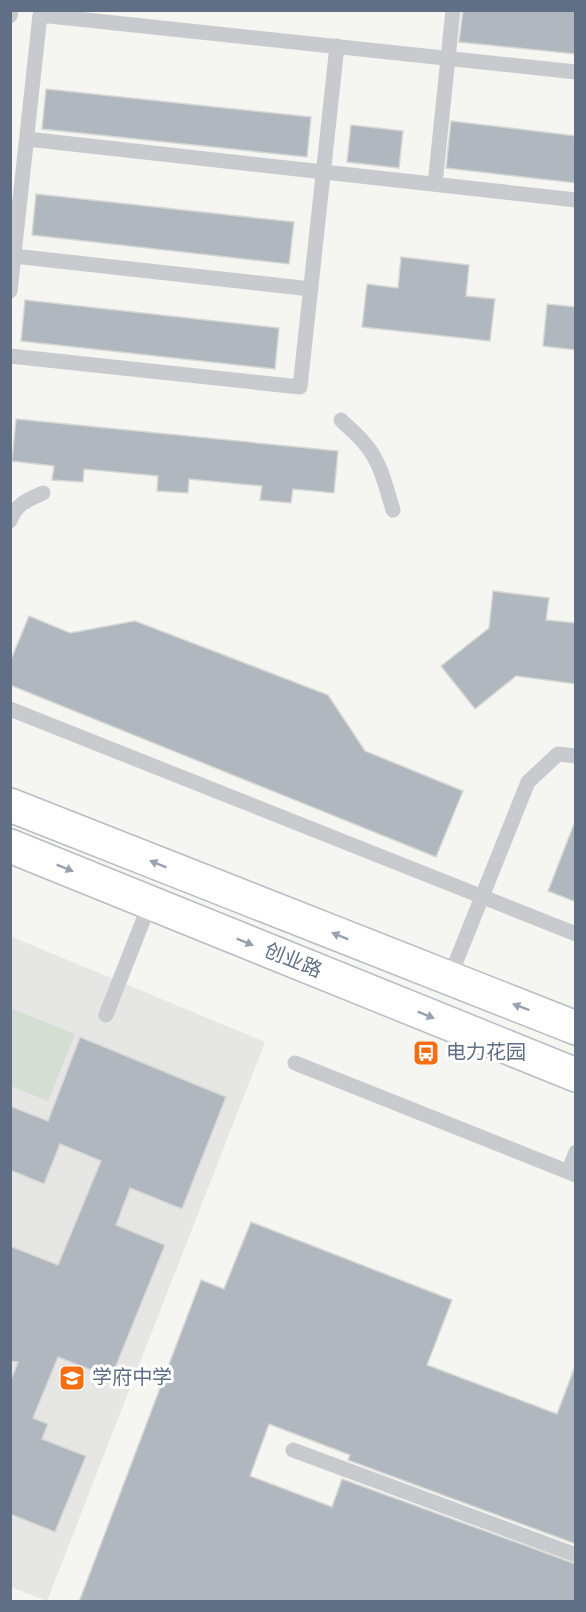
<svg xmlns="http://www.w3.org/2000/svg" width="586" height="1612" font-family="'Source Sans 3','Noto Sans SC',sans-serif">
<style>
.built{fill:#e6e6e5}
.green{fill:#d4ded2}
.building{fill:#b1b7bf;stroke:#d6d7d4;stroke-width:1.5}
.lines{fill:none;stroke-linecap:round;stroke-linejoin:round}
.secondary-casing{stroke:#b9bdc3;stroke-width:36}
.service{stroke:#c8cace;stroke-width:15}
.secondary{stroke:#fff;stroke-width:33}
.oneway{fill:#98a1b0}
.labels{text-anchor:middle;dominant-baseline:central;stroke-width:6;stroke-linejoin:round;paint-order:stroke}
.street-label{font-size:20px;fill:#616f86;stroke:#fff}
.poi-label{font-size:20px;fill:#616f86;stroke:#fff;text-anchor:start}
</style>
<rect width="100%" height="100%" fill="#f5f6f1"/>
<path class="built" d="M 10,936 L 265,1042 L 47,1601 L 11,1587 Z"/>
<path class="green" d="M 10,1008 L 75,1034 L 48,1101 L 11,1086 Z"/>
<path class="building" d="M 463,10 L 576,10 L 576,54 L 459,42 Z
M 46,89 L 311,117 L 307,157 L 42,129 Z
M 451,121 L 576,136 L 576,183 L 446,168 Z
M 351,125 L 403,131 L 399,168 L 347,162 Z
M 36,194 L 294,222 L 289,264 L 32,235 Z
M 401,257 L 469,265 L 466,296 L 495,299 L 490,341 L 362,327 L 367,284 L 398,288 Z
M 25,300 L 279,328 L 275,369 L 21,341 Z
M 547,304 L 576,307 L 576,350 L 543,346 Z
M 16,419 L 338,451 L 334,493 L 293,489 L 291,503 L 260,500 L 262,486 L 189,479 L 188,493 L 157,491 L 158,476 L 84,469 L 83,482 L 52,480 L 54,466 L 12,461 Z
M 493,591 L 549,598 L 546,620 L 576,623 L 576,684 L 516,676 L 475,709 L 441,666 L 489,628 Z
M 29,616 L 70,633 L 135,621 L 328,695 L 365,751 L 463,791 L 436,857 L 10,685 L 10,662 Z
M 574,824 L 576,824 L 576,902 L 548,891 Z
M 80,1037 L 226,1097 L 182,1209 L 130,1188 L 116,1225 L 165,1245 L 111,1378 L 58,1357 L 33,1418 L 48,1424 L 42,1439 L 86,1456 L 55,1532 L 10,1514 L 10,1382 L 18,1362 L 10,1361 L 10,1246 L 58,1265 L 101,1161 L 60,1144 L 44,1184 L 10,1170 L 10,1106 L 48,1121 Z
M 251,1222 L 452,1300 L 427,1365 L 557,1414 L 574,1369 L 576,1369 L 576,1544 L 348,1460 L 350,1455 L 269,1424 L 250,1476 L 332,1507 L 342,1479 L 576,1564 L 576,1602 L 79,1602 L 201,1280 L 224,1289 Z"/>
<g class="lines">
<g class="secondary-casing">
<path id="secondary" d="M 10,805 L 576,1028
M 10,846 L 576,1075"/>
</g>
<path class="service" d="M 10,16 L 11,10
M 27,139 L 576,200
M 435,184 L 453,10
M 14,256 L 311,289
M 10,291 L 40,15 L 576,72
M 10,356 L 300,387 L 337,46
M 341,420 C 349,428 358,435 365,444 C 381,462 386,488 393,510
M 10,521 C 16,504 27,500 43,493
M 10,709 L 576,934
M 449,979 L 528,782 L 558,754 L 576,756
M 106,1015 L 150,903
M 295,1063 L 576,1175
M 568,1172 L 576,1152
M 293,1450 L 576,1555"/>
<use href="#secondary" class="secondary"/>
</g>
<defs><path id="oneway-solid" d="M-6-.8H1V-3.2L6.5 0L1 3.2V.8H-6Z" transform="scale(1.5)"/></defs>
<g class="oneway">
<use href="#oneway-solid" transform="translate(158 864) rotate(-158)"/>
<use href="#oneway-solid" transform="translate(65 868) rotate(22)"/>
<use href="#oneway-solid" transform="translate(340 936) rotate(-158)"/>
<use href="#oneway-solid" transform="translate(245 942) rotate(22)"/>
<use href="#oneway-solid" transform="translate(521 1007) rotate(-159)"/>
<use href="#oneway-solid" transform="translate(426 1015) rotate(22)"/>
</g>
<defs>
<g id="bus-square" transform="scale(1.35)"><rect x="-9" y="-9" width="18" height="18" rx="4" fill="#f56f12" stroke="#fff"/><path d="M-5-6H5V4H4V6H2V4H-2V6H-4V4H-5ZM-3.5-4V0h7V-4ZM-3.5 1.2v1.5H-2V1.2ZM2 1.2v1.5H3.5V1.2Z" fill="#fff"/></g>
<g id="school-square" transform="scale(1.35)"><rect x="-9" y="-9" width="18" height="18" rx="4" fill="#f56f12" stroke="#fff"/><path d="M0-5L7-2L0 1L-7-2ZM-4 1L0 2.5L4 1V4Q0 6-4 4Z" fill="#fff"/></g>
</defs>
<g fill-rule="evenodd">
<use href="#bus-square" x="426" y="1053"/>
<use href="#school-square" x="72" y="1378"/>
</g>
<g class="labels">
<g class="street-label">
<text transform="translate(293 961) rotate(22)">创业路</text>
</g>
<g class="poi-label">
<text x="446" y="1053">电力花园</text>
<text x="92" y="1378">学府中学</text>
</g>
</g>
<rect width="586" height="1612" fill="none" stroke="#616f86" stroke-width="24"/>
</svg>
